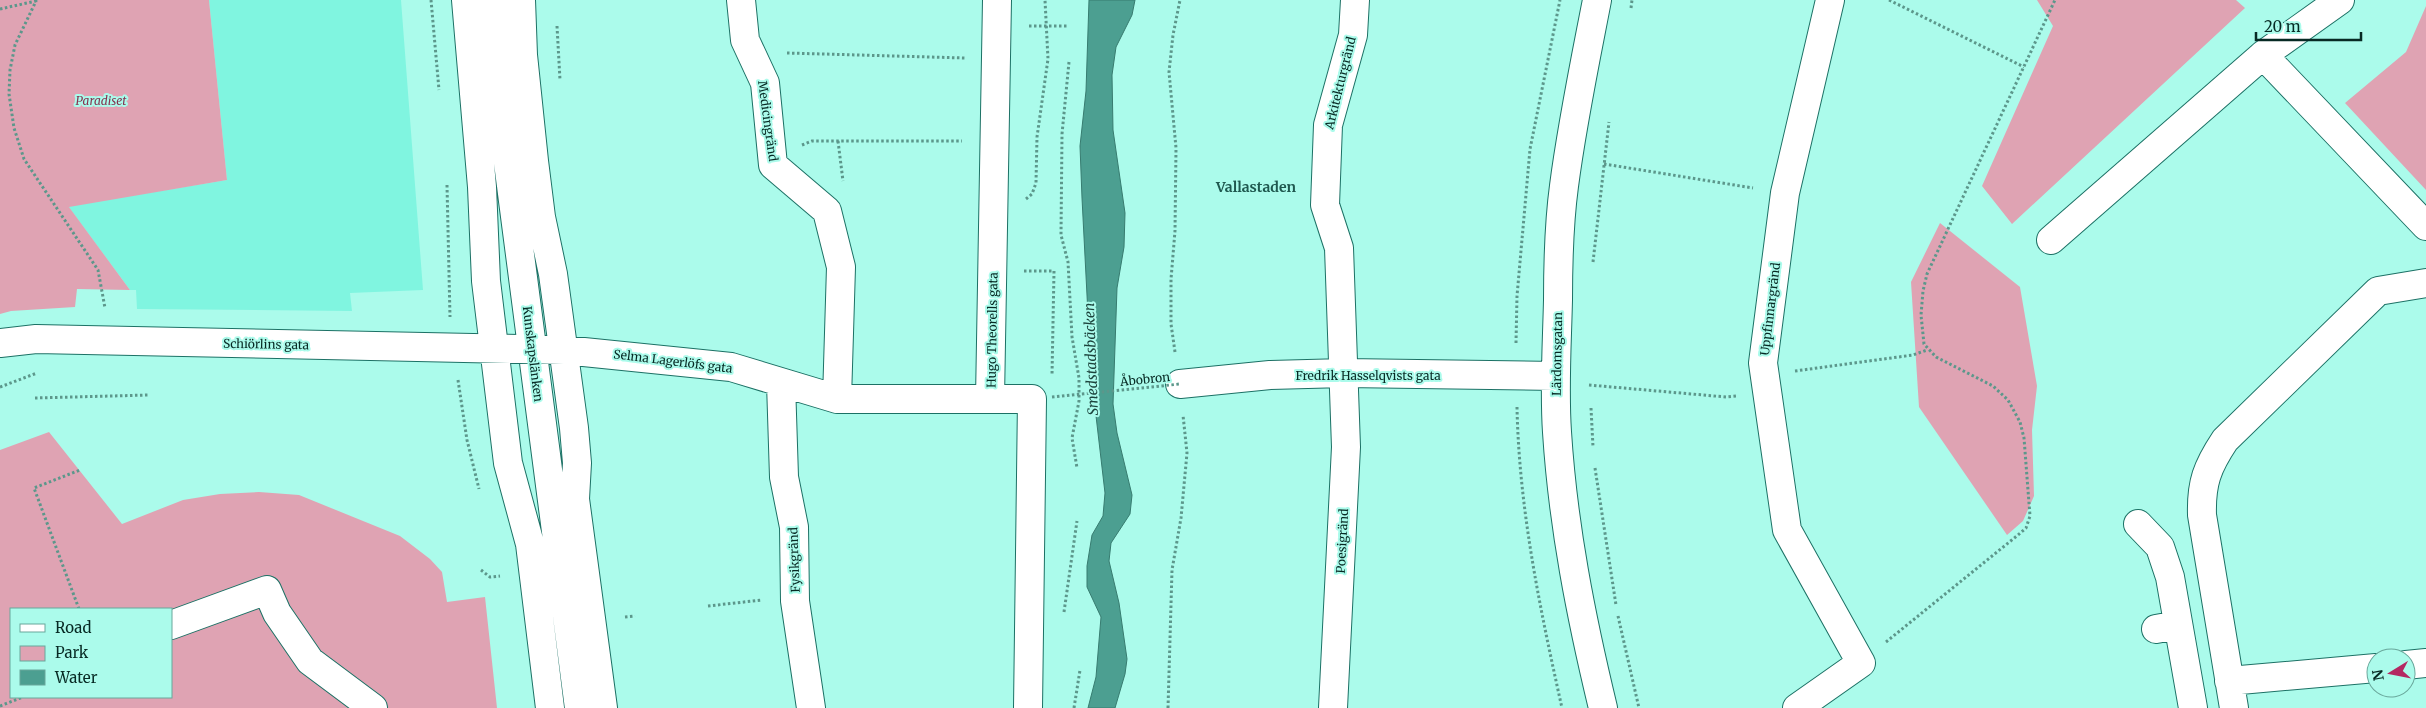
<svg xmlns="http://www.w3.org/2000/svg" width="2426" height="708" font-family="Merriweather,serif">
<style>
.built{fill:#80f5e0}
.green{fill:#dfa3b3;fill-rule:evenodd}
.water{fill:#4c9f91;stroke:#377c70}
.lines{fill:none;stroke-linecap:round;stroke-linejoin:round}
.minor-casing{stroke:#1c7165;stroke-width:30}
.path{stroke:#5c978b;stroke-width:3;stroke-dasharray:2.5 2.5;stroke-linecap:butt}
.minor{stroke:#fff;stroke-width:28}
.path-bridge{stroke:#5c978b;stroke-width:3;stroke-dasharray:2.5 2.5;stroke-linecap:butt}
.labels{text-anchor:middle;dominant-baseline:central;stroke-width:4;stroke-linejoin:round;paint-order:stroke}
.street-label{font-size:12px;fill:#072a24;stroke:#abfbeb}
.park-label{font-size:12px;font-style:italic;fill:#83334f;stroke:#abfbeb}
.neighbourhood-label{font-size:14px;font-weight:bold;fill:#1f584f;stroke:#abfbeb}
.water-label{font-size:14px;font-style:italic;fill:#1c433c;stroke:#abfbeb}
</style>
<rect width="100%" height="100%" fill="#abfbeb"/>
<path class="built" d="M 209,0 L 401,0 L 423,290 L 350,293 L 352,311 L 137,309 L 136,290 L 130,290 L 68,206 L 227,180 Z"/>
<path class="green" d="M 0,0 L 209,0 L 227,180 L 69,207 L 130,290 L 77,289 L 75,307 L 11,311 L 0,314 Z
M 2037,0 L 2236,0 L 2245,8 L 2012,224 L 1982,186 L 2053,26 Z
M 2426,6 L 2426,190 L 2345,103 L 2406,52 Z
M 1940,223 L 2020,287 L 2037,386 L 2032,430 L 2034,496 L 2023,521 L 2007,535 L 1919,407 L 1911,282 Z
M 49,432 L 122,524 L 183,500 L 220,494 L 259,492 L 299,495 L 400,536 L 430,559 L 442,572 L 447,602 L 485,597 L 497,708 L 0,708 L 0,450 ZM 11,609 L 171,609 L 171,697 L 11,697 Z"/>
<path class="water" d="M 1089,0 L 1135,0 L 1132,15 L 1116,47 L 1112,75 L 1113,130 L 1125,213 L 1124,247 L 1117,288 L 1113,404 L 1117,433 L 1132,495 L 1130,514 L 1111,543 L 1109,561 L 1119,603 L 1127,659 L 1125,674 L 1115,708 L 1088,708 L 1096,677 L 1101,617 L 1087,587 L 1087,566 L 1092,535 L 1103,516 L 1105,493 L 1091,373 L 1082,198 L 1080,146 L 1086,91 Z"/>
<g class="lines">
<g class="minor-casing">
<path id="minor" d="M 466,0 L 482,187 L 486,281 L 508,463 L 530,544 L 550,708
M 494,0 L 503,124 L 579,708
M 521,0 L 523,55 L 534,161 L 541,217 L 553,274 L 574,428 L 577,463 L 575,499 L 603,708
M 741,0 L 745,40 L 765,83 L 773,165 L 827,211 L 841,267 L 837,399
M 1597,0 C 1585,62 1572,124 1564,186 C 1559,223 1558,262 1558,300 C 1557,344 1554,388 1557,432 C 1563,526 1581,617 1603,708
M 2263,55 L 2340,0
M 2051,240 L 2263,55 L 2426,226
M 0,343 L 36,339 L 564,350 L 731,367 L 837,399 L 1032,399 L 1028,708
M 781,383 L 784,477 L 794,527 L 795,601 L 811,708
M 1180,384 L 1270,375 L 1345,373 L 1556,376
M 990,399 L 997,0
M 2138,524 L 2160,547 L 2170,577 L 2193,708
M 171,625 L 267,590 L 277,613 L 310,661 L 373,708
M 2156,629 L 2178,625
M 2406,665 L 2426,663
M 2229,681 L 2376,668
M 1333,708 L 1346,447 L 1339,248 L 1325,205 L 1328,125 L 1353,35 L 1355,0
M 1797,708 L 1861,663 L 1787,530 L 1763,363 L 1785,193 L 1830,0
M 2234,708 L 2202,515 C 2201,483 2207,467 2225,440 L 2378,291 L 2426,283"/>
</g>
<path class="path" d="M 431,0 L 439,90
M 1889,0 L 2024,67
M 1631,8 L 1632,0
M 0,9 L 36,1 L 15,45 L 10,70 L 9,94 L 14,128 L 24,159 L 98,270 L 105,308
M 557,26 L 560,80
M 1029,26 L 1068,26
M 787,53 L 965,58
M 1069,62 L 1062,134 L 1061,235 L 1068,262 L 1072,337 L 1079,378 L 1079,401 L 1072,438 L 1077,468
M 838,141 L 843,181
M 802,145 L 812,141 L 962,141
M 1604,164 L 1753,188
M 447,185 L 450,317
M 1026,199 L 1032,194 L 1036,183 L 1037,137 L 1048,59 L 1045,0
M 1593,262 L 1609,122
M 1024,271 L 1054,271 L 1052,375
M 1516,343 L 1517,296 L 1530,149 L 1560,0
M 1175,352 L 1171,324 L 1171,279 L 1175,231 L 1176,148 L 1169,72 L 1173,35 L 1180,0
M 1795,371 L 1913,355 L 1927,350
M 458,380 L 467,440 L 479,489
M 1589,385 L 1726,397 L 1737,396
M 0,387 L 37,373
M 35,398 L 149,395
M 1517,407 C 1519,509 1540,609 1562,708
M 1591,408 L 1593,447
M 1595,468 L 1616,605
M 481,570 L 490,577 L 500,576
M 708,606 L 762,600
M 79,609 L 34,488 L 80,470
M 1064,612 L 1077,521
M 1618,616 L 1639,708
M 625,617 L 635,616
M 1886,642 L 2018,535 L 2026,528 L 2030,516 L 2024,438 L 2020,422 L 2008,400 L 1993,386 L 1936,357 L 1924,344 L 1921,315 L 1923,291 L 1927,274 L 2055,0
M 0,706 L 23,697
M 1074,708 L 1080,670
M 1168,708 L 1172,570 L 1181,518 L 1187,453 L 1183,415"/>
<use href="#minor" class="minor"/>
<path class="path-bridge" d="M 1052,397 L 1180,384"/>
</g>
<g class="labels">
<g class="street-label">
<text transform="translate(1340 83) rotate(-76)">Arkitekturgränd</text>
<text transform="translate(768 121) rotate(82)">Medicingränd</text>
<text transform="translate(1770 309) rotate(-83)">Uppfinnargränd</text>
<text transform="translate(992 330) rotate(-89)">Hugo Theorells gata</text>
<text transform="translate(266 344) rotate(1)">Schiörlins gata</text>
<text transform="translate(533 354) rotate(83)">Kunskapslänken</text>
<text transform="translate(1557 354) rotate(-89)">Lärdomsgatan</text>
<text transform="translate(673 361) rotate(7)">Selma Lagerlöfs gata</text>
<text x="1368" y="375">Fredrik Hasselqvists gata</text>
<text transform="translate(1145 379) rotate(-6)">Åbobron</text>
<text transform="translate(1342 541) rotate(-87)">Poesigränd</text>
<text transform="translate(794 560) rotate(-92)">Fysikgränd</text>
</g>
<g class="park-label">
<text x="101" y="100">Paradiset</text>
</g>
<g class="neighbourhood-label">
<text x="1256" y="187">Vallastaden</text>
</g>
<g class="water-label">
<text transform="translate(1091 359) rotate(-92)">Smedstadsbäcken</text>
</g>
</g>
<rect x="10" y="608" width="162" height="90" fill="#abfbeb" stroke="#69a79b"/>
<rect x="20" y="624" width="25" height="8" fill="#ffffff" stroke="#69a79b"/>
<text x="55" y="633" font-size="15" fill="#072a24">Road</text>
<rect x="20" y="646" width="25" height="15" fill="#dfa3b3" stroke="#69a79b"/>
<text x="55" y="658" font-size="15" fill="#072a24">Park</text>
<rect x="20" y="670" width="25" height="15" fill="#4c9f91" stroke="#69a79b"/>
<text x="55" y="683" font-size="15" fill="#072a24">Water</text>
<g transform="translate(2391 673) rotate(260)"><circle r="24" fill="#abfbeb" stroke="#69a79b"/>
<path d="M0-4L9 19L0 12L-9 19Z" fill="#b42862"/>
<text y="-8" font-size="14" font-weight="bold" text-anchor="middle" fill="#072a24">N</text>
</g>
<path d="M2256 32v8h105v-8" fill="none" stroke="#072a24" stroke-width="2.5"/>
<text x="2264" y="32" font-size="15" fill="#072a24" stroke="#abfbeb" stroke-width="4" paint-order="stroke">20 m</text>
</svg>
